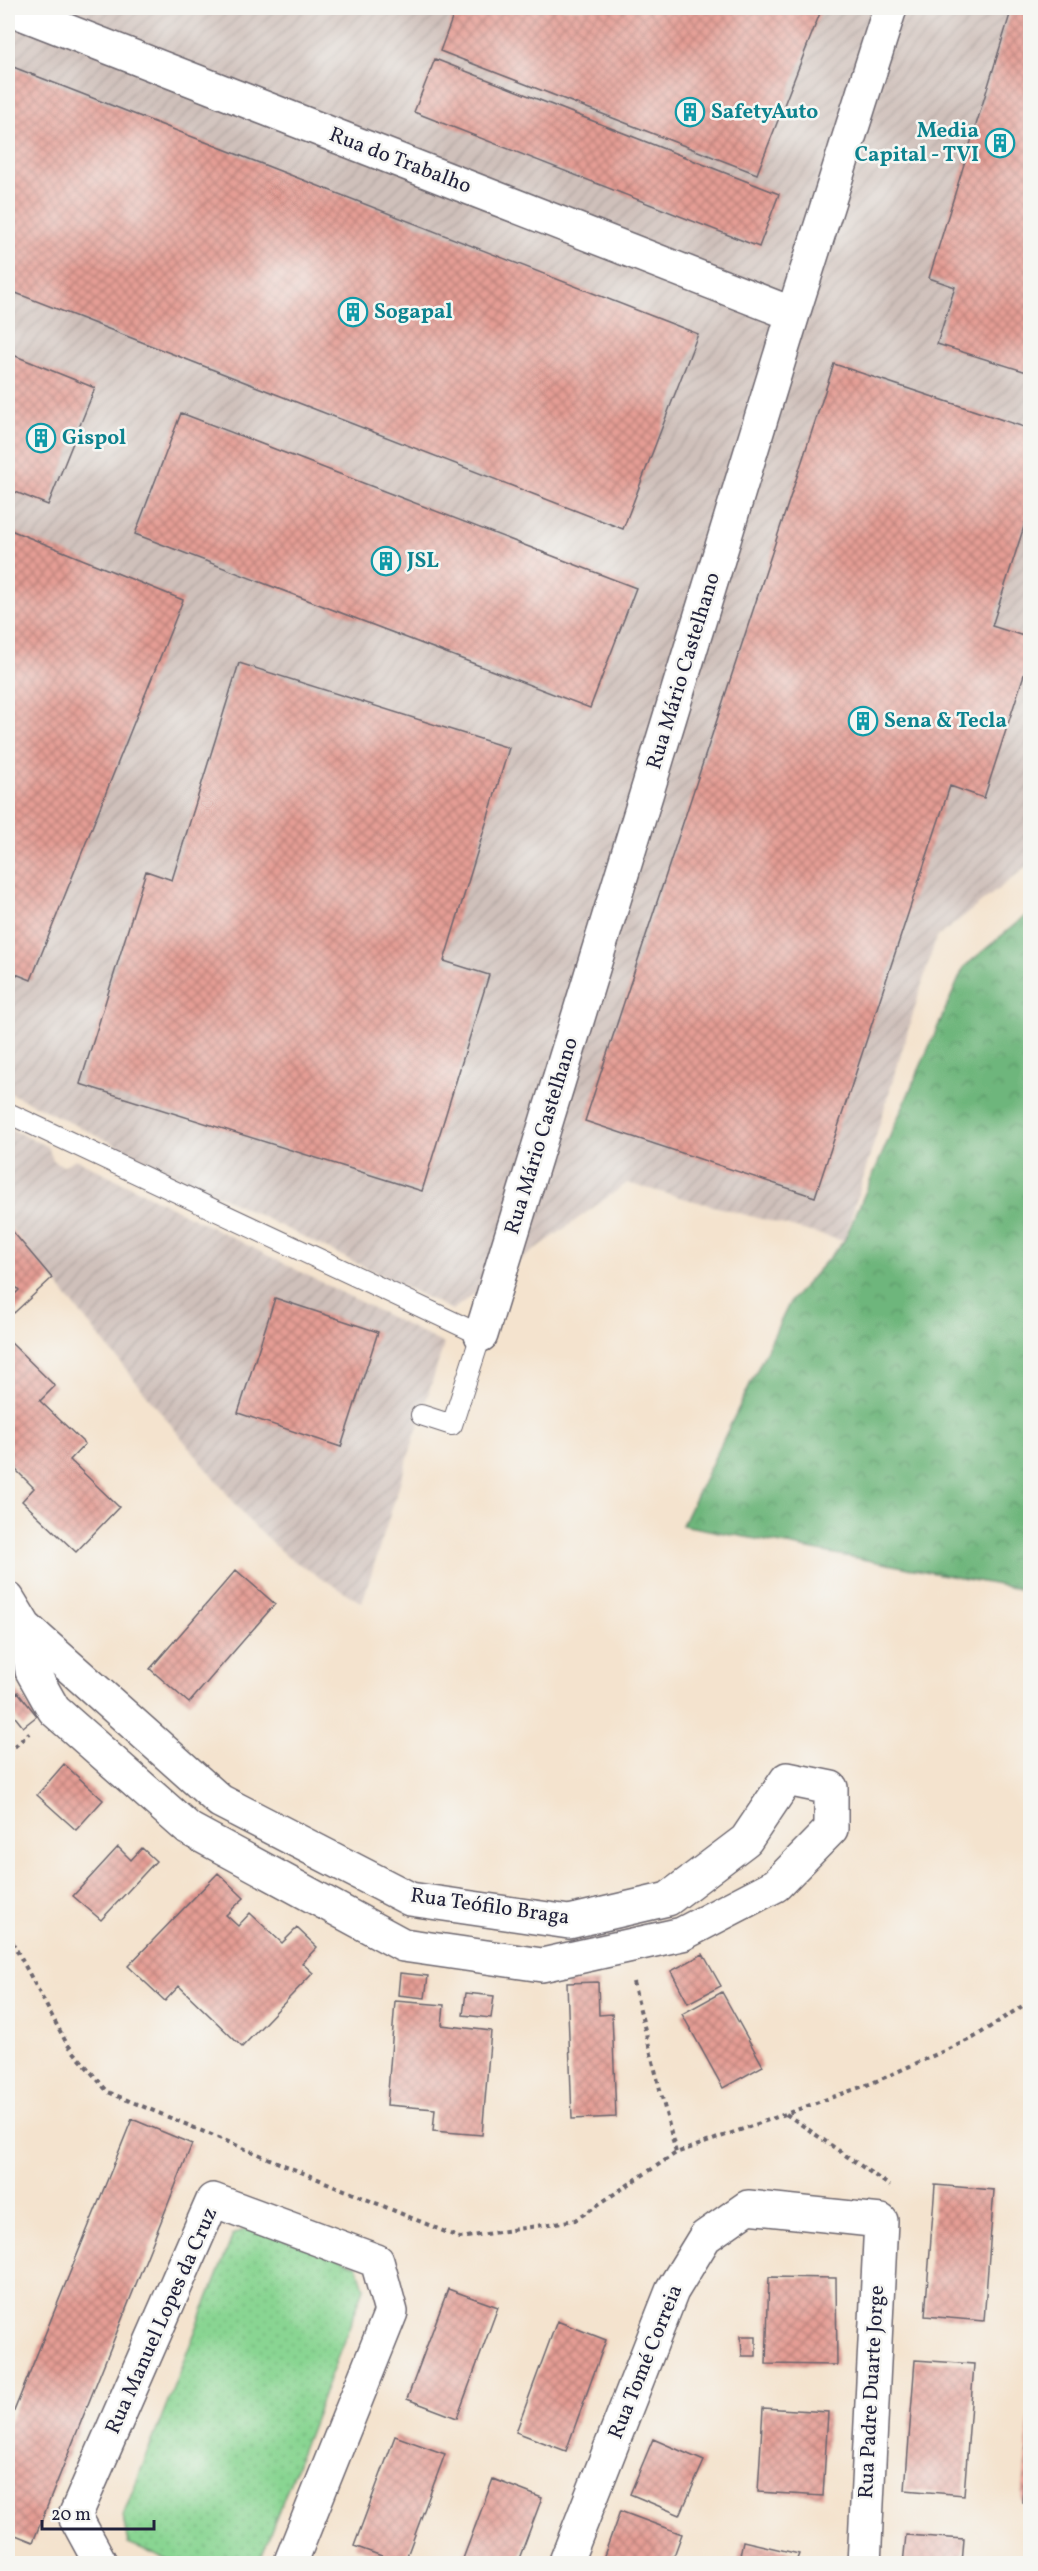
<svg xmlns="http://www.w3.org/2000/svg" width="1038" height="2571" font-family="Vollkorn,serif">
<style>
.industrial{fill:url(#industrial-furrows)}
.forest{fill:url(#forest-crowns);stroke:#486c5c;stroke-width:1.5}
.park{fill:url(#park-dots);stroke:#567c66;stroke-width:1.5}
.building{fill:url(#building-cross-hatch)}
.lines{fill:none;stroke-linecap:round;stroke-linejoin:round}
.lane-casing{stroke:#6c666e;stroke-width:22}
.street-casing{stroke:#6c666e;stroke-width:36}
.path{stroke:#6c666e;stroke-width:4;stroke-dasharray:4.5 4.5;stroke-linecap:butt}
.lane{stroke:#fff;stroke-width:20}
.street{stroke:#fff;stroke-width:33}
.labels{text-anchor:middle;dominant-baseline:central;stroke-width:5;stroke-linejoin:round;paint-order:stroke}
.culture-label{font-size:21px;font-weight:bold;fill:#0d838f;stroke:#f6f6f2;text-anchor:start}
.street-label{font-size:21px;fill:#22223b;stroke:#f6f6f2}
</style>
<defs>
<pattern id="industrial-furrows" width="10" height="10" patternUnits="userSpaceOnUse" patternTransform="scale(1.5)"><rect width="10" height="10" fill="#cfc0ba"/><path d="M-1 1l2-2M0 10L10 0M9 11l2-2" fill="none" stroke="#b1a5a1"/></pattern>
<pattern id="forest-crowns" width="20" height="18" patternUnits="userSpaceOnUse" patternTransform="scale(1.5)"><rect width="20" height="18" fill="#6eb67c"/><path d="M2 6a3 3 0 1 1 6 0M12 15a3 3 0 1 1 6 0" fill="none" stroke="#5a9467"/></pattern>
<pattern id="park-dots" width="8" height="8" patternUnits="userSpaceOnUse" patternTransform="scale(1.5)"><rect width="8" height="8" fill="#89d592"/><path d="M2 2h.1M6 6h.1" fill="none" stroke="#76b77f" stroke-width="1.8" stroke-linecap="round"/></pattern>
<pattern id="building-cross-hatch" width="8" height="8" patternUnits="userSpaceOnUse" patternTransform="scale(1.5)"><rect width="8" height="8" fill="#e59d94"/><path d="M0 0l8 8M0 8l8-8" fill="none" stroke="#b9807a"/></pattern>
</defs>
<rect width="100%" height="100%" fill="#f6f6f2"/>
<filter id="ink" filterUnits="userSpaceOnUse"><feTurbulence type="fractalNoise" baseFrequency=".0167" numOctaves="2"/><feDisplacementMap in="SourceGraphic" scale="12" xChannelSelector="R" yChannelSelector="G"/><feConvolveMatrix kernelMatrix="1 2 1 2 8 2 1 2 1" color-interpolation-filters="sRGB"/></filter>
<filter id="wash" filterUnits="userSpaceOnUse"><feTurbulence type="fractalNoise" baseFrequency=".008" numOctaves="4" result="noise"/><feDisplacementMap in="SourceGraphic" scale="24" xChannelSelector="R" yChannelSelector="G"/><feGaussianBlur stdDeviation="1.35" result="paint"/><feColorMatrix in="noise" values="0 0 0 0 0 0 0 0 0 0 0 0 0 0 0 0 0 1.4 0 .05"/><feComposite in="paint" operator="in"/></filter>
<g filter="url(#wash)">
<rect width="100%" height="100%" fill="#f4e3ce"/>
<path class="industrial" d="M 8,8 L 1030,8 L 1030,864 L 936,938 L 844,1241 L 627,1183 L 452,1310 L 8,1092 Z
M 8,1128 L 48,1147 L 53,1160 L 63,1166 L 76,1159 L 444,1344 L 362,1603 L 286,1556 L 249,1521 L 8,1224 Z"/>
<path class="forest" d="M 1030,912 L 1030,1591 L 682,1525 L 790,1302 L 844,1241 L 964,967 Z"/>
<path class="park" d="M 249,2227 L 357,2265 L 364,2288 L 259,2563 L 175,2563 L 128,2544 L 123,2516 L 233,2235 Z"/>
<g id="blocks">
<path class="building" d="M 456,8 L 822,8 L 757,174 L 440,51 Z
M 1012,8 L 1030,8 L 1030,373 L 937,344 L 955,287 L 929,278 Z
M 435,59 L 779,194 L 759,247 L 414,112 Z
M 8,65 L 698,334 L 623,529 L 8,290 Z
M 8,353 L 95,388 L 48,505 L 8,489 Z
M 834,364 L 1030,429 L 1030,508 L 992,626 L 1030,638 L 1030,656 L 984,798 L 950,786 L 815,1197 L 585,1121 Z
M 181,413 L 636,588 L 590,708 L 135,534 Z
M 8,529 L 183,600 L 31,980 L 8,971 Z
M 239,663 L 509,748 L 444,961 L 489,975 L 422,1191 L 80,1084 L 146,871 L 172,880 Z
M 8,1226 L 52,1278 L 14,1313 L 8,1306 L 8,1301 L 19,1290 L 8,1279 Z
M 275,1298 L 378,1332 L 341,1447 L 238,1413 Z
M 8,1340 L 55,1386 L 40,1401 L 85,1444 L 70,1460 L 119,1507 L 76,1552 L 22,1501 L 34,1488 L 8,1462 Z
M 236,1570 L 275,1604 L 189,1703 L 150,1669 Z
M 18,1692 L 37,1716 L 23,1727 L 8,1708 L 8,1701 Z
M 64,1764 L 103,1800 L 76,1830 L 37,1795 Z
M 118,1847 L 131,1860 L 142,1848 L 156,1861 L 101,1920 L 73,1896 Z
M 218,1873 L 244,1898 L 226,1915 L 238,1926 L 250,1913 L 282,1943 L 297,1928 L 317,1947 L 302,1963 L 313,1973 L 242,2047 L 179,1986 L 165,2001 L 128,1966 Z
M 703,1954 L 721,1986 L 688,2003 L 671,1971 Z
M 400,1973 L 428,1976 L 425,1998 L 398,1995 Z
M 598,1982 L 599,2015 L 612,2014 L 616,2117 L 572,2119 L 567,1983 Z
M 722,1992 L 763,2066 L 723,2088 L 682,2014 Z
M 466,1993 L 494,1996 L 491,2018 L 463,2015 Z
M 395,2001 L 444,2005 L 442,2025 L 491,2031 L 482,2135 L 433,2131 L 435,2109 L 387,2105 Z
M 132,2119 L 192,2144 L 33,2542 L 8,2532 L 8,2426 Z
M 935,2185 L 994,2190 L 984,2321 L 925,2316 Z
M 769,2277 L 836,2278 L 837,2365 L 766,2364 Z
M 448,2289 L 498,2307 L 457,2418 L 407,2399 Z
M 557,2321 L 606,2340 L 566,2451 L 516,2432 Z
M 741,2336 L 756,2336 L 756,2356 L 742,2356 Z
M 915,2360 L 974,2364 L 964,2495 L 905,2490 Z
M 763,2408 L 828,2412 L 823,2496 L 758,2492 Z
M 1029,2410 L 1030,2410 L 1030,2503 L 1022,2502 Z
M 395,2436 L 445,2454 L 404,2564 L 354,2546 Z
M 653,2439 L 704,2461 L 680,2515 L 630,2494 Z
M 493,2479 L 542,2498 L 517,2564 L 461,2564 Z
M 620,2511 L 682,2534 L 671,2564 L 601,2564 Z
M 906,2535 L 964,2539 L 962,2564 L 903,2564 Z
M 743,2541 L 799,2554 L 795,2564 L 738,2564 Z"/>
</g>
</g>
<g filter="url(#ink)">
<use href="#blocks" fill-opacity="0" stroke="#6c666e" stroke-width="1.5"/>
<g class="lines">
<g class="lane-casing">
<path id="lane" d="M 8,1113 L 481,1335 L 452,1425 L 421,1415"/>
</g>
<g class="street-casing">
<path id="street" d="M 8,8 L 793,314
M 481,1335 L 793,314 L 890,8
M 8,1599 L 25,1627 L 220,1801 L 410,1899 L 569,1922 L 668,1899 L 746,1840 L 787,1779 L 831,1788 L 831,1829 L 776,1885 L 682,1934 L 542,1965 L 403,1945 L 189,1829 L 54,1710 L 32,1671 L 25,1627
M 101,2564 L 75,2516 L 213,2200 L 377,2261 L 391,2312 L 290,2564
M 565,2564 L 672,2291 L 705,2237 L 748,2207 L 881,2221 L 864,2564"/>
</g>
<path class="path" d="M 8,1753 L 29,1733
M 8,1934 L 67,2044 L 108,2092 L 460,2238 L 575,2220 L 676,2153 L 872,2083 L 973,2038 L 1030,2001
M 633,1982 L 676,2153
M 786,2114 L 890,2186"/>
<use href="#lane" class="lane"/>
<use href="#street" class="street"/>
</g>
</g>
<defs>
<g id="building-ring" transform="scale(1.5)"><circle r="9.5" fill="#f6f6f2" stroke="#0f9aa8" stroke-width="1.5"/><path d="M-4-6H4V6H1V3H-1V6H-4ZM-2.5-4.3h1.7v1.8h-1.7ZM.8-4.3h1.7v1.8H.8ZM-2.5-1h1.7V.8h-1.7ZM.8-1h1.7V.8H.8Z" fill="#0f9aa8"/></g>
</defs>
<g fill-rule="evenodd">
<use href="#building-ring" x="690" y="112"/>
<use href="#building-ring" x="1000" y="143"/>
<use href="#building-ring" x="353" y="312"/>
<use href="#building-ring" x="41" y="438"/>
<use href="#building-ring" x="386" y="561"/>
<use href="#building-ring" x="863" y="721"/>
</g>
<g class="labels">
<g class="culture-label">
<text x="711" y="112">SafetyAuto</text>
<text x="979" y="131" text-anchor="end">Media<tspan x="979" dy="24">Capital - TVI</tspan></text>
<text x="374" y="312">Sogapal</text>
<text x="62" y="438">Gispol</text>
<text x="407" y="561">JSL</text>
<text x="884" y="721">Sena &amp; Tecla</text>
</g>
<g class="street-label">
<text transform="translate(400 161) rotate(21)">Rua do Trabalho</text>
<text transform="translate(684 671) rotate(-73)">Rua Mário Castelhano</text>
<text transform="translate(542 1136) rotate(-73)">Rua Mário Castelhano</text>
<text transform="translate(490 1907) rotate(8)">Rua Teófilo Braga</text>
<text transform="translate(162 2321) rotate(-66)">Rua Manuel Lopes da Cruz</text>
<text transform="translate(646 2362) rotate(-68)">Rua Tomé Correia</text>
<text transform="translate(872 2392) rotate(-87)">Rua Padre Duarte Jorge</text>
</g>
</g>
<rect width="1038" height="2571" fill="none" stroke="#f6f6f2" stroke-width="30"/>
<path d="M42 2520v9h112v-9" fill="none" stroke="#22223b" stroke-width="3"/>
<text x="51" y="2520" font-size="18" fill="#22223b" stroke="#f6f6f2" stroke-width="4.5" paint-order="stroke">20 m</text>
</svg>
